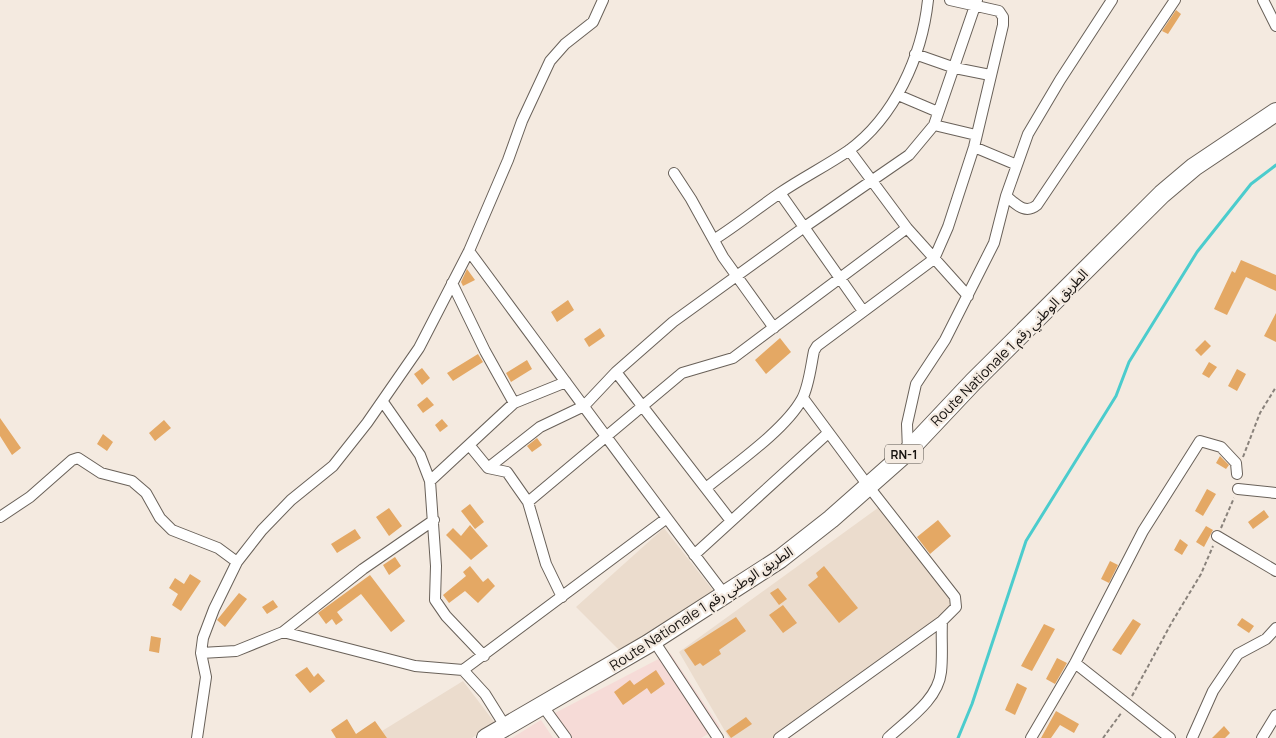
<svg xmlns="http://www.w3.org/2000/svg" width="1276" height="738" font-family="Manrope,'Noto Sans Arabic',sans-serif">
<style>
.commercial{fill:#f6dbd7}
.built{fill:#ebdccd}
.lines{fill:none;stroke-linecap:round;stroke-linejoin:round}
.stream{stroke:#4bcccd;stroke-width:3}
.building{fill:#e4a864}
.minor-casing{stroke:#696159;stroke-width:12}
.trunk-casing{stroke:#696159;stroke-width:20}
.path{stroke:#89827b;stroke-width:2;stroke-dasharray:4 2.5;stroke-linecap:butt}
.minor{stroke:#fff;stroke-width:10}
.trunk{stroke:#fff;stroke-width:18}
.labels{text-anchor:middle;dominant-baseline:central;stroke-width:4.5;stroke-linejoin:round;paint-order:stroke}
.shield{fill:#f4eae0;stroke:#59544e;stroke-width:1}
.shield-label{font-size:12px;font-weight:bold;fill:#171310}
.street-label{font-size:14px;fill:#171310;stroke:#f4eae0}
</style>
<rect width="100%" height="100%" fill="#f4eae0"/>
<path class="commercial" d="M 670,653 L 720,727 L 701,738 L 568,738 L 555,722 L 555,713 Z
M 541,720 L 553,738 L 512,738 Z"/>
<path class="built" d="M 882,505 L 954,606 L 847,690 L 780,738 L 729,738 L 679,652 Z
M 664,528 L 715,593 L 621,652 L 576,607 Z
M 463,681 L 495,723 L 472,738 L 387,738 L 382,731 Z"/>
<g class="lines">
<path class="stream" d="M 958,738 L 972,704 L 1026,541 L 1116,396 L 1129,362 L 1197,252 L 1251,184 L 1276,165"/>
</g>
<path class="building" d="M 1176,10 L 1181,14 L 1168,34 L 1162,31 Z
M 1241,260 L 1276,275 L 1276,291 L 1246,277 L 1227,315 L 1214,309 L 1232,271 L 1235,273 Z
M 467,269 L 475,280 L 463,286 L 461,282 Z
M 568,300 L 574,310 L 557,322 L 551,312 Z
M 1276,313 L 1276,342 L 1264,336 Z
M 600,328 L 605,336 L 589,347 L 584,339 Z
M 780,338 L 791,352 L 766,374 L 755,360 Z
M 1205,340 L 1211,346 L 1201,356 L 1195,350 Z
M 478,354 L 483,362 L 453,381 L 447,373 Z
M 527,360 L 532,369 L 511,382 L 506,373 Z
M 1209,362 L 1217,367 L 1209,378 L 1202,374 Z
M 422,368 L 430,378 L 422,385 L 414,374 Z
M 1237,369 L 1246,374 L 1237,391 L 1228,386 Z
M 427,397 L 434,405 L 423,413 L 417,405 Z
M 0,418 L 21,448 L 12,455 L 0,436 Z
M 442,419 L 448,426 L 440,432 L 435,425 Z
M 164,420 L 171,428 L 155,441 L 149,433 Z
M 103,434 L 113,442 L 107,451 L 97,444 Z
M 537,438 L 542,445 L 532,452 L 527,446 Z
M 1220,456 L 1229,465 L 1226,469 L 1216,463 Z
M 1207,489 L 1216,494 L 1203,516 L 1195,511 Z
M 470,504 L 484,522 L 475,529 L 461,511 Z
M 389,508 L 402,526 L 389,536 L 376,517 Z
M 1264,510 L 1269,517 L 1253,529 L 1248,522 Z
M 938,520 L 951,536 L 930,554 L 917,537 Z
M 470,525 L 488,546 L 471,560 L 446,535 L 453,528 L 461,536 Z
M 1206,526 L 1213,530 L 1204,547 L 1196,542 Z
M 355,529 L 361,538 L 337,553 L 331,544 Z
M 1180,539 L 1188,545 L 1182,555 L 1174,550 Z
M 395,557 L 401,566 L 389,575 L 383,565 Z
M 1110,561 L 1118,565 L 1109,583 L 1101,579 Z
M 470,566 L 483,582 L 488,578 L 495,586 L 478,603 L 465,591 L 449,603 L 443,595 L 466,576 L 463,572 Z
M 824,566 L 858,608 L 839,623 L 808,585 L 818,577 L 816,573 Z
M 190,574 L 201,581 L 181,611 L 172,605 L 178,594 L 169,588 L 175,578 L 184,584 Z
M 370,575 L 405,621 L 391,632 L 361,594 L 337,612 L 343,620 L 336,625 L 332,619 L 326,624 L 318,613 Z
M 778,588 L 787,599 L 779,605 L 770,593 Z
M 239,593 L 247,599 L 225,627 L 217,620 Z
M 273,600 L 278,607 L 267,614 L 262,607 Z
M 783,605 L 797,623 L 783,633 L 769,615 Z
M 736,617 L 746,631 L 719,650 L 721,654 L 703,666 L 700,663 L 695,666 L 684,650 Z
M 1242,618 L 1254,626 L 1249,633 L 1237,625 Z
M 1133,619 L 1141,624 L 1121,655 L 1112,650 Z
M 1044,624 L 1055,629 L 1032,671 L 1021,666 Z
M 151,636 L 161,638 L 159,653 L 149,651 Z
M 1057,658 L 1067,663 L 1055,684 L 1046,679 Z
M 307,667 L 314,677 L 318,673 L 325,681 L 310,693 L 295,675 Z
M 656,670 L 665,684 L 651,694 L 647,688 L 623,705 L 614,692 L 630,680 L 634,685 Z
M 1017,683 L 1027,688 L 1015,715 L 1005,710 Z
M 1056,711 L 1079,724 L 1074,733 L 1060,725 L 1051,738 L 1041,738 Z
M 746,717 L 752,724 L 731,738 L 726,731 Z
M 347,719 L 356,734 L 375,721 L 387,738 L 336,738 L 331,730 Z
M 1224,726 L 1230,733 L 1225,738 L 1212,738 Z"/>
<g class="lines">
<g class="minor-casing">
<path id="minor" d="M 1263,0 L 1276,26
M 915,54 L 955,68 L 990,75
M 898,95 L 938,112
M 934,125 L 976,135
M 974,147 L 1017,165
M 849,150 L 907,228 L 968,296
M 674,173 L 691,199 L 723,257 L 774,328
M 780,193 L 863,311
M 1006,196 C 1016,204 1025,215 1037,205 L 1175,0
M 715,239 C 737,225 758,208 780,193 C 802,178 826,166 848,151 C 895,117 922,56 928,0
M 469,251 C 554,366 638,481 725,595
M 452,283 L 485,351 L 514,403
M 616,372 L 731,521
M 383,402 L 420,455 L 430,481 L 436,566 L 435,600 L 446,616 L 484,656
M 470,446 L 488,468 L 507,472 L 528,502 L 546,564 L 562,597
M 908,451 L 907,424 L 916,384 L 945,340 L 994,243 L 1006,196 L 1028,134 L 1060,80 L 1112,0
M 488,468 L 540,427 L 584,406 L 616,372 L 673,322 L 803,228 L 909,155 L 934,125 L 977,0
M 430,481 L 514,403 L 566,382
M 706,488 C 734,465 785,430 802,399 C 809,386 811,365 814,351 L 817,346 L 934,259 L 948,227 L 974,147 L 1003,25 L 1003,17 L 999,11 L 950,0
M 1238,489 L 1276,493
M 528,502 L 682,373 L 733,358 L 907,228
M 0,517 L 30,497 L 72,460 L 78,458 L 101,473 L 132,481 L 146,493 L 160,518 L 172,530 L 218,548 L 237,562
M 1217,536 L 1276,571
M 694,555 L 828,433
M 283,632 L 363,569 L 434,520
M 654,641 L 718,738
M 201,653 L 236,651 L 283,632 L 415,666 L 463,670 L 485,694 L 505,726
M 1075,663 L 1170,738
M 463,670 L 667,518
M 542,705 L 566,738
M 197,738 L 206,677 L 201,653 L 203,638 L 214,609 L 237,562 L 262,530 L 291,500 L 333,466 L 367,423 L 419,348 L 469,251 L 508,160 L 522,121 L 550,61 L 565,44 L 593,22 L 603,0
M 779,738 L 942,621 L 956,607 L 955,597 L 869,487 L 803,398
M 888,738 C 907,720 938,700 941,672 C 943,655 941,638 942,621
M 1031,738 L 1075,663 L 1143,531 L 1200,441 L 1221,447 L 1236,463 L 1237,474
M 1192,738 L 1213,691 L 1238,654 L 1266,639 L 1276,628
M 1262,738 L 1276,715"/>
</g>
<g class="trunk-casing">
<path id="trunk" d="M 486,738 L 648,644 L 780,559 L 831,519 L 908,451 L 973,382 L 1162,194 L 1194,167 L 1276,112"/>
</g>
<path class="path" d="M 1243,457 L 1260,413 L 1276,387
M 1221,528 L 1234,498
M 1132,696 L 1172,622 L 1201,574 L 1213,546
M 1103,738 L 1122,712"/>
<use href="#minor" class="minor"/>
<use href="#trunk" class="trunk"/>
</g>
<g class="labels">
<rect class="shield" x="885" y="444.5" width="38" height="19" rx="4"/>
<g class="shield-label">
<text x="904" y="454">RN-1</text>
</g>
<g class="street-label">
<text transform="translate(1009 347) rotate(-45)">Route Nationale الطريق الوطني رقم 1</text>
<text transform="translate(701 608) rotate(-33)">Route Nationale الطريق الوطني رقم 1</text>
</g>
</g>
</svg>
